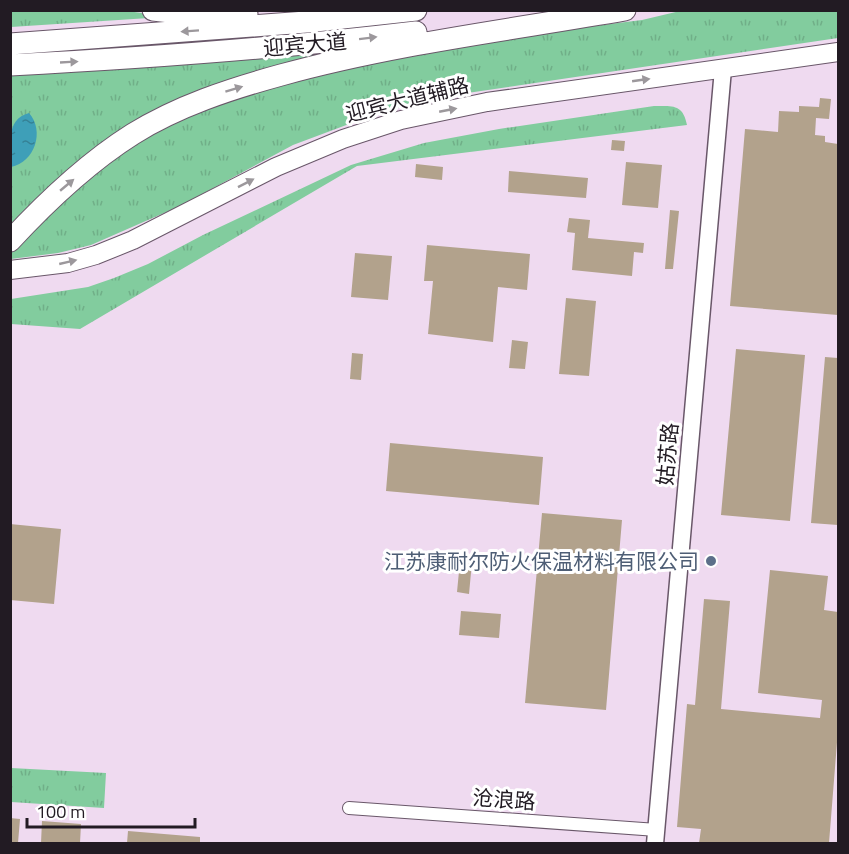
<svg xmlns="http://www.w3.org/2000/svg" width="849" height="854" font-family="'Titillium Web','Noto Sans SC',sans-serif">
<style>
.grass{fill:url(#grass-tufts)}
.water{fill:url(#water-ripples)}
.building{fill:#b2a28c}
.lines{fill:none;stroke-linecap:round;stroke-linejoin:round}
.street-casing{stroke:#695769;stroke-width:14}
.secondary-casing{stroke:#695769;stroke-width:19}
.primary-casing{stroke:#695769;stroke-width:20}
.highway-casing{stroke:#695769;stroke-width:23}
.street{stroke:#fff;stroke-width:12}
.secondary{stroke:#fff;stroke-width:16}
.primary{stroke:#fff;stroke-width:18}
.highway{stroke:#fff;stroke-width:21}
.oneway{fill:#9c989c}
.service-dot{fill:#5c6f8a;stroke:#fff;stroke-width:2}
.labels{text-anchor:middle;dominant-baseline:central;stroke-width:6;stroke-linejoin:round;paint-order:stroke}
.street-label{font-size:21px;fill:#221b23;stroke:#fff}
.service-label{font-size:21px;fill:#4e5e75;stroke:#fff;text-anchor:end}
</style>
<defs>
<pattern id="grass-tufts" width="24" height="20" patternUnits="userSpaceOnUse" patternTransform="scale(1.5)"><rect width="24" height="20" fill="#82cc9e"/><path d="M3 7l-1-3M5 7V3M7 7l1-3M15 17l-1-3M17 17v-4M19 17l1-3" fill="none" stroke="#70af88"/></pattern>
<pattern id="water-ripples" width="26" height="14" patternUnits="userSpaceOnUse" patternTransform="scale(1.5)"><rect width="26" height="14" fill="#3e9fb8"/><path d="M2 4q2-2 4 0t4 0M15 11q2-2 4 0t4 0" fill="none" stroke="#348195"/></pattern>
</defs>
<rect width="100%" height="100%" fill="#efdaf0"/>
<path class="grass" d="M 11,11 L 127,11 L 142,13 L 149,18 L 11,27 Z
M 680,11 L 838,11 L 838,38 L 447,96 L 381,112 L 293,145 L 180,206 L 91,245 L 58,253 L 11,259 L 11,69 L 529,34 L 642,20 Z
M 654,106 C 673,106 683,104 687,125 L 357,166 L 80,329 L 11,324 L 11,299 L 88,287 L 114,278 L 148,264 L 203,235 L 351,165 L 424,143 L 499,129 Z
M 11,768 L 106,773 L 104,808 L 11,802 Z"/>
<path class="water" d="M 29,113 C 45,131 35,162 11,167 C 10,148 5,119 29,113 Z"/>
<path class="building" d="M 820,98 L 831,99 L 829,119 L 816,118 L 815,135 L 825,136 L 825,142 L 838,144 L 838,315 L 730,306 L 745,129 L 778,132 L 779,111 L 799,112 L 799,106 L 819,107 Z
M 612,140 L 625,141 L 624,151 L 611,150 Z
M 626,162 L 662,165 L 658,208 L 622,205 Z
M 416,164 L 443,167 L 442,180 L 415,177 Z
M 509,171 L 588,178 L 586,198 L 508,192 Z
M 670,210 L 679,211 L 673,269 L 665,269 Z
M 569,218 L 590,220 L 588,238 L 644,243 L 643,253 L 634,252 L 632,276 L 572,270 L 575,233 L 567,232 Z
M 427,245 L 530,254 L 527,290 L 498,287 L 493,342 L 428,334 L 433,281 L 424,281 Z
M 355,253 L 392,256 L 388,300 L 351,297 Z
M 566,298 L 596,301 L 589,376 L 559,374 Z
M 512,340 L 528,342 L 525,369 L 509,368 Z
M 736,349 L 805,355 L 790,521 L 721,515 Z
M 352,353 L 363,354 L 361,380 L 350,379 Z
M 825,357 L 838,358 L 838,525 L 811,523 Z
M 390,443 L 543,457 L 539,505 L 386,491 Z
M 542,513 L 622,520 L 606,710 L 525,703 Z
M 10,524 L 61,529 L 54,604 L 10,600 Z
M 460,561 L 472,562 L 469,594 L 457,592 Z
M 770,570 L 828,576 L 824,610 L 838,612 L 838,730 L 829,843 L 699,843 L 701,829 L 677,827 L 687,704 L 695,705 L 704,599 L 730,601 L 721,709 L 820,718 L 822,700 L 758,693 Z
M 461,611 L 501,614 L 499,638 L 459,635 Z
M 10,818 L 20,819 L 18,843 L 10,843 Z
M 42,821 L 81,824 L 80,843 L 41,843 Z
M 128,831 L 200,837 L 200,843 L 127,843 Z"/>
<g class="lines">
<g class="street-casing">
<path id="street" d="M 349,808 L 657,830"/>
</g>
<g class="secondary-casing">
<path id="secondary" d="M 655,844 L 723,69"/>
</g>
<g class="primary-casing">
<path id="primary" d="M 10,270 L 68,263 L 96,255 L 133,240 L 276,167 L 343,139 L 401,120 L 487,102 L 838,52"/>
</g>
<g class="highway-casing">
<path id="highway" d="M 153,10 L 188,14 L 247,14
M 10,44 L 306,22 L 416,10
M 10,65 C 146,58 282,48 416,32
M 10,241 C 47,201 87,163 133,134 C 178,106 230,89 281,75 C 393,44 510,30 625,10"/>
</g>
<use href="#street" class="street"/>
<use href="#secondary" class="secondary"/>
<use href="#primary" class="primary"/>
<use href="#highway" class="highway"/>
</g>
<defs><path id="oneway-solid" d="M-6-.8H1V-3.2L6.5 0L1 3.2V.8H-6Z" transform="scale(1.5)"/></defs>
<g class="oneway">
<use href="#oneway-solid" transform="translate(190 31) rotate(176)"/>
<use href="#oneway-solid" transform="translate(368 38) rotate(-7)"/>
<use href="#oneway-solid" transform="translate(69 62) rotate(-3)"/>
<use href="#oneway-solid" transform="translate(641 80) rotate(-8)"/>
<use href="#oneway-solid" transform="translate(234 89) rotate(-17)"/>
<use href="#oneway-solid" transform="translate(448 110) rotate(-11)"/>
<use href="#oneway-solid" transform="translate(246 183) rotate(-27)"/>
<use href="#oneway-solid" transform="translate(67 185) rotate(-40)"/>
<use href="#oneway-solid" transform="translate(68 262) rotate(-13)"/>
</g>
<circle class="service-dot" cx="711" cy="561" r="6"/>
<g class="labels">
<g class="street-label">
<text transform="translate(305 44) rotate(-5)">迎宾大道</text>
<text transform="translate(407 99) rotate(-14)">迎宾大道辅路</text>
<text transform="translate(667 454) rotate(-85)">姑苏路</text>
<text transform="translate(504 799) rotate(4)">沧浪路</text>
</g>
<g class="service-label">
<text x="699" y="561">江苏康耐尔防火保温材料有限公司</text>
</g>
</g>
<rect width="849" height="854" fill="none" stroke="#221b23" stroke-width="24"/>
<path d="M27 818v9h168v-9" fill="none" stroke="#221b23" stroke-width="3"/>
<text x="36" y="818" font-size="18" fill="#221b23" stroke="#ffffff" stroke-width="4.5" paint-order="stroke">100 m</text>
</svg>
